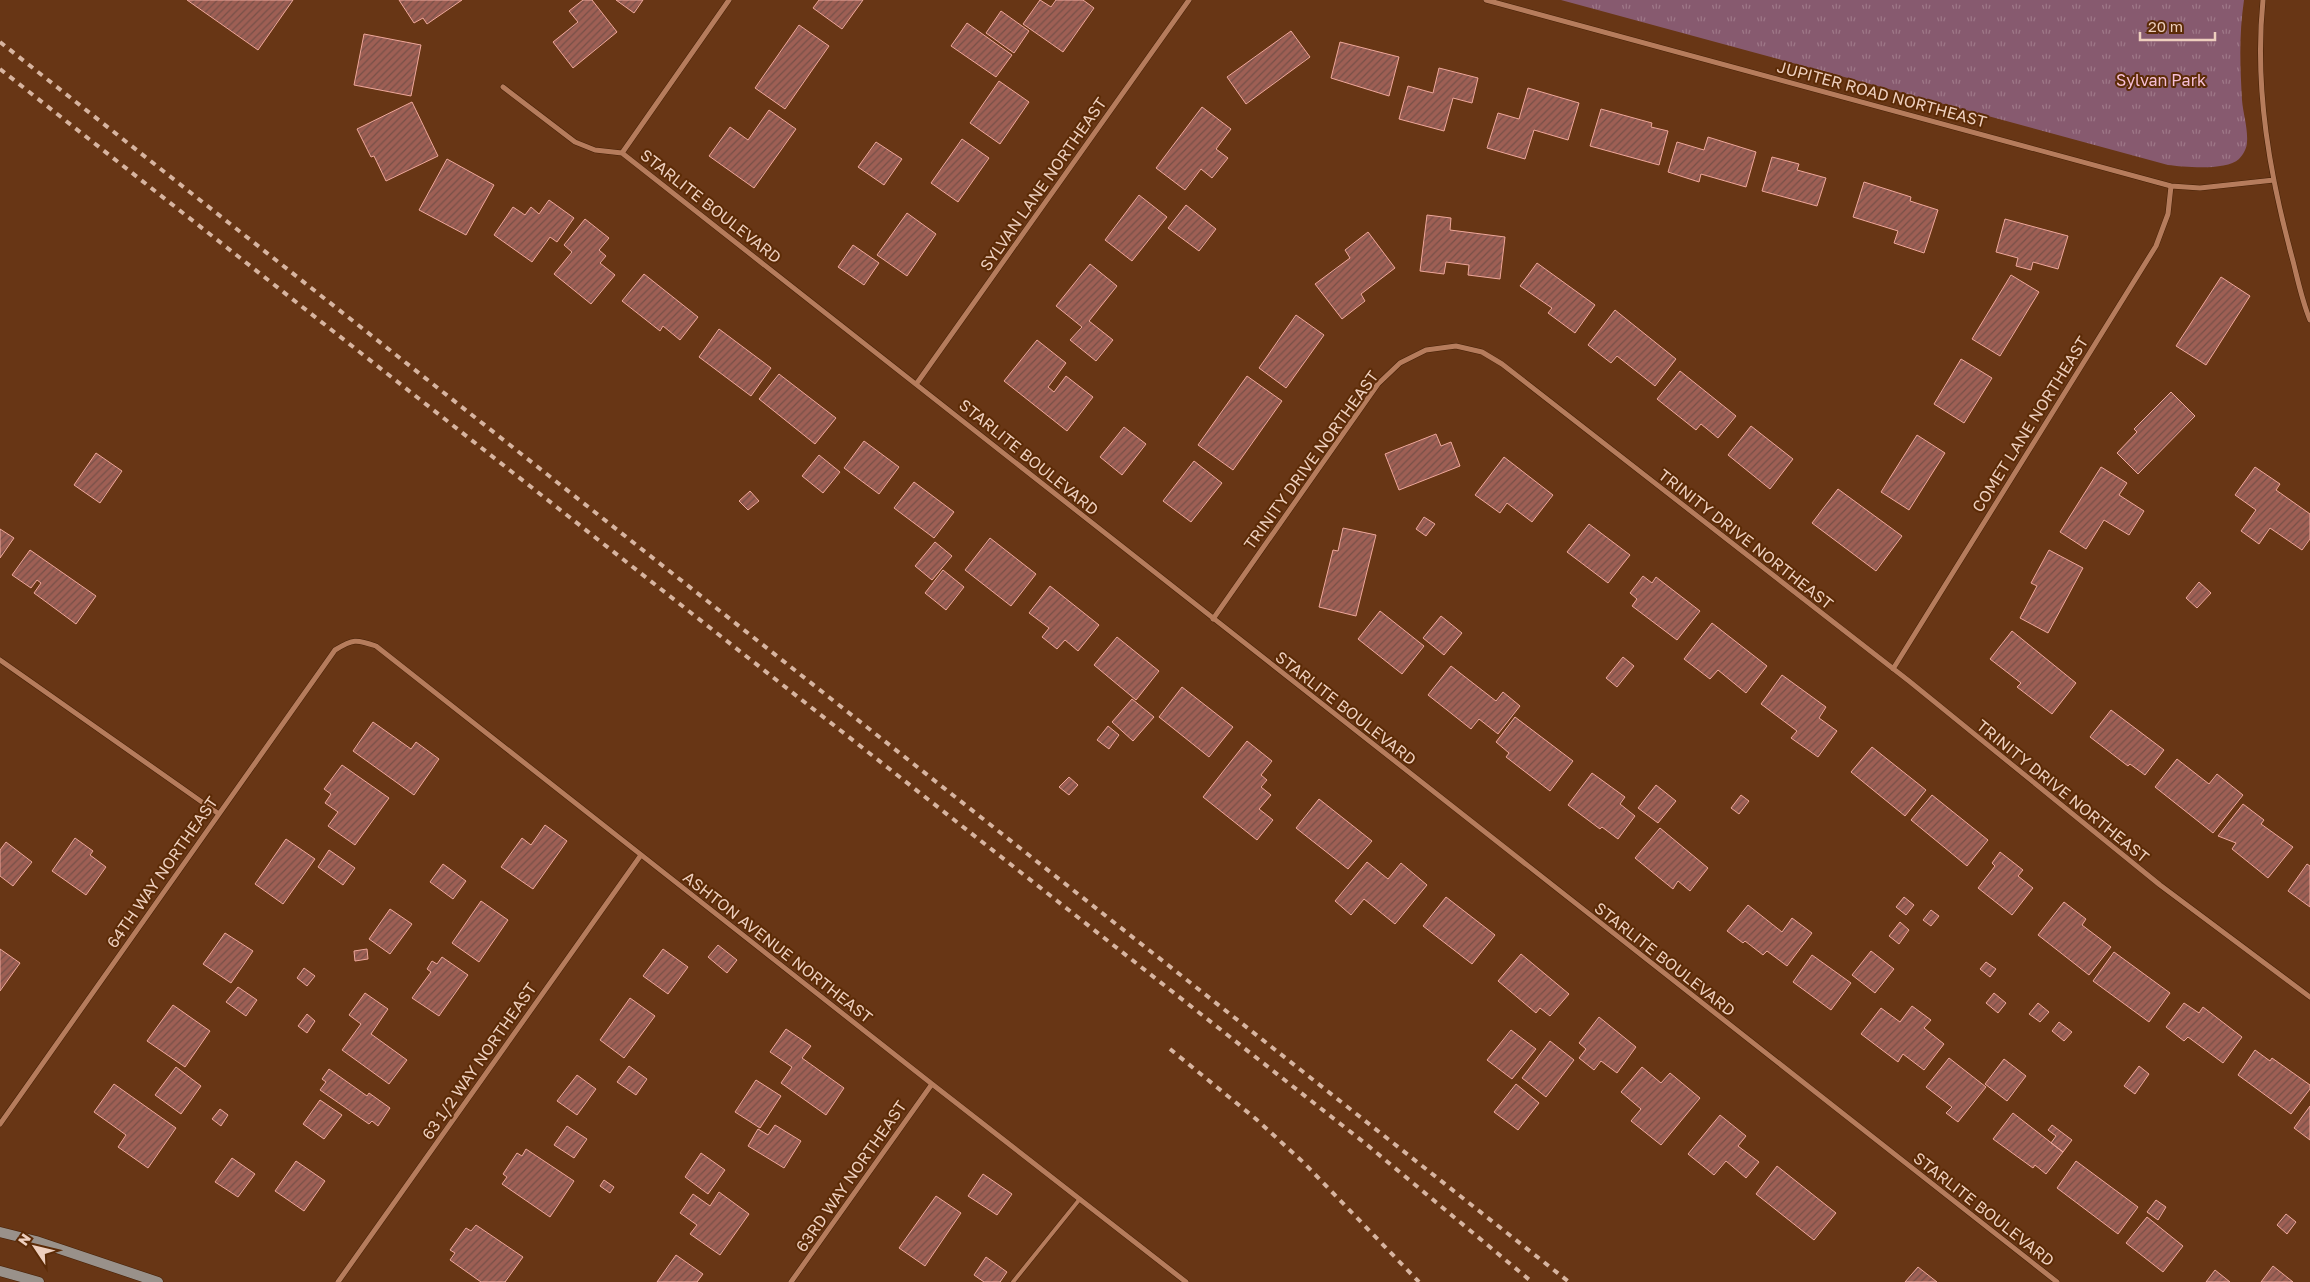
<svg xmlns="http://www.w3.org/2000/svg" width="2310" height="1282" font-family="'Golos Text',sans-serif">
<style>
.grass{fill:url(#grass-tufts)}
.building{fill:url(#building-hatch);stroke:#eea89b}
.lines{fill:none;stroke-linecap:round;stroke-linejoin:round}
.lane-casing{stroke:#452006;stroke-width:5}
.street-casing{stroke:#452006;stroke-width:6}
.secondary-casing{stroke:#452006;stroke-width:11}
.lane{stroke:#b67c5c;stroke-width:4}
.street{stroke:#b67c5c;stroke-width:5}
.secondary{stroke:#99918a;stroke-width:10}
.rail{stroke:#d7b4a0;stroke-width:4;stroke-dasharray:6 6;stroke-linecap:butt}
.labels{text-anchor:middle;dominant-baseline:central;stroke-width:4;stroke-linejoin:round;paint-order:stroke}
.park-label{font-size:16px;fill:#f6bfd7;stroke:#5c2b07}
.street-label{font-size:16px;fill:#eecfbe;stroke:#5c2b07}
</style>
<defs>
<pattern id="grass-tufts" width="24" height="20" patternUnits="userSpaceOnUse" patternTransform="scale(1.25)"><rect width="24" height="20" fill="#875a6f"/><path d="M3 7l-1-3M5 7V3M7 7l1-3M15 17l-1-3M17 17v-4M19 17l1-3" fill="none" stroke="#9e7888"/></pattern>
<pattern id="building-hatch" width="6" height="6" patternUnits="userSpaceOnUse" patternTransform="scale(1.25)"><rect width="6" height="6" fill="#9e5f54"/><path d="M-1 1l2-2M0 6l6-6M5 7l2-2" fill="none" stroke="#775048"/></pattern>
</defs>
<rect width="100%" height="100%" fill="#683615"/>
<path class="grass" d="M 1561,0 L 2244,0 C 2239,34 2240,65 2242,100 C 2243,113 2248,128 2247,142 C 2247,148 2243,155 2239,159 C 2226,171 2185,167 2168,165 Z"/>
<path class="building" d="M 187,0 L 293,0 L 258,50 Z
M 399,0 L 462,0 L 427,24 L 423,18 L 414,23 Z
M 583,0 L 592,0 L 617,32 L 573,68 L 553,42 L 578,22 L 569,11 Z
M 616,0 L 643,0 L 634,13 Z
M 819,0 L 863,0 L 842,29 L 813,8 Z
M 1040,0 L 1051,7 L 1056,0 L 1083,0 L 1094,8 L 1063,52 L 1023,24 Z
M 1001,11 L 1029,31 L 1014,53 L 986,33 Z
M 967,23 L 1012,55 L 996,77 L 951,46 Z
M 799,25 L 829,46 L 785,109 L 755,88 Z
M 1291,31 L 1310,57 L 1246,104 L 1227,77 Z
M 364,34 L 421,45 L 411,96 L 354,85 Z
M 1340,42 L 1399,57 L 1389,96 L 1331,78 Z
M 1439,68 L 1478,78 L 1472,103 L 1453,98 L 1444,131 L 1399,119 L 1408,86 L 1433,93 Z
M 999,81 L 1029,102 L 1000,144 L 970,123 Z
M 1528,88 L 1579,103 L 1568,140 L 1534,130 L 1525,159 L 1487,148 L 1498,113 L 1519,119 Z
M 412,102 L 438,156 L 386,181 L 374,156 L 371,157 L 357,129 Z
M 1202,107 L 1231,129 L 1216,149 L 1228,158 L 1212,178 L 1201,169 L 1185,190 L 1156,168 Z
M 1601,109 L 1652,123 L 1651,127 L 1668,131 L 1659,165 L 1590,146 Z
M 769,110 L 796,129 L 754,188 L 709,156 L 730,127 L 748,140 Z
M 1708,137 L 1756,152 L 1746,187 L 1701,174 L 1699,182 L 1668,172 L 1677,142 L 1704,150 Z
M 962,139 L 989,158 L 958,202 L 931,183 Z
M 876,142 L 902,159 L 884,185 L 858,167 Z
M 1772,157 L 1799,164 L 1797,170 L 1826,178 L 1817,206 L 1762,191 Z
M 447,159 L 494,185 L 466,235 L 419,210 Z
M 1864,182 L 1911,197 L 1910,201 L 1938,210 L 1924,253 L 1894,243 L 1898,231 L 1853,217 Z
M 1139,195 L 1167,217 L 1132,261 L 1105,240 Z
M 549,200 L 574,218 L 557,242 L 550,237 L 532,262 L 494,235 L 513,207 L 525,215 L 531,207 L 539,214 Z
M 1186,205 L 1216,229 L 1199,251 L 1168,228 Z
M 907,213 L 936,234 L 907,276 L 877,255 Z
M 1427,215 L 1451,218 L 1450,230 L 1505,237 L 1500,279 L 1468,275 L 1469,265 L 1446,262 L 1444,274 L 1420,271 Z
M 585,219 L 609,238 L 599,250 L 606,256 L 600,263 L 615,275 L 591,304 L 554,274 L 572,252 L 564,245 Z
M 2005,219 L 2068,236 L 2058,269 L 2033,262 L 2031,270 L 2016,266 L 2018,258 L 1996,252 Z
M 1368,232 L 1395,268 L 1361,294 L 1365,301 L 1342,319 L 1315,284 L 1350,258 L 1345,250 Z
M 853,245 L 879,263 L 864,285 L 838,267 Z
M 1537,263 L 1595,305 L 1575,333 L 1548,313 L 1552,308 L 1520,286 Z
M 1090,264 L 1117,286 L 1089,321 L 1113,340 L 1096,361 L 1070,340 L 1082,327 L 1056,306 Z
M 644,274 L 698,317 L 680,340 L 663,326 L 660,331 L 622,301 Z
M 2011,275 L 2039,292 L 2000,356 L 1972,339 Z
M 2221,277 L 2250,296 L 2206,365 L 2176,346 Z
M 1615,310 L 1676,359 L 1655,386 L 1617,356 L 1611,363 L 1588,345 Z
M 1296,315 L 1324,335 L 1286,388 L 1259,368 Z
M 719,329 L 771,368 L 751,396 L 699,357 Z
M 1037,340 L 1066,363 L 1048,387 L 1054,392 L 1066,376 L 1093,397 L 1067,431 L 1004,381 Z
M 1961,359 L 1992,378 L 1964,423 L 1934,404 Z
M 1680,371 L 1736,416 L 1718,438 L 1701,424 L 1696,430 L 1657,399 Z
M 779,374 L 836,418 L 815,444 L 759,399 Z
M 1247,376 L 1282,401 L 1233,470 L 1198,445 Z
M 2171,392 L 2195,416 L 2138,474 L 2117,453 L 2137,432 L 2134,429 Z
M 1751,426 L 1793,459 L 1770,489 L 1728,455 Z
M 1124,427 L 1146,444 L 1122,475 L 1100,457 Z
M 1436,434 L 1441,446 L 1451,442 L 1460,466 L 1399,490 L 1385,454 Z
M 1917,435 L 1945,453 L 1909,510 L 1881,492 Z
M 864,441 L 899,467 L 879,494 L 844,468 Z
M 96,453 L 122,471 L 100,503 L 74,485 Z
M 819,455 L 840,472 L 823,493 L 802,476 Z
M 1504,457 L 1553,495 L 1532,522 L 1507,503 L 1500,513 L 1475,495 Z
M 1194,461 L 1222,483 L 1191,522 L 1163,501 Z
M 2101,467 L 2127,483 L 2119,495 L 2144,511 L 2129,535 L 2104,520 L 2086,549 L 2060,532 Z
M 2255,467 L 2280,484 L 2276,490 L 2310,514 L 2310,539 L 2302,550 L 2270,528 L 2259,544 L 2241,531 L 2256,510 L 2235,495 Z
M 914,482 L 954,512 L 934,538 L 894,508 Z
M 1838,489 L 1902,536 L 1876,571 L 1812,523 Z
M 750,491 L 759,501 L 748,510 L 739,501 Z
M 1424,517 L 1435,524 L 1426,536 L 1416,529 Z
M 1589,524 L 1630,555 L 1608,583 L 1567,552 Z
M 1343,528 L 1376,535 L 1356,616 L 1319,607 L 1333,550 L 1338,551 Z
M 0,529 L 14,538 L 0,558 Z
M 990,538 L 1036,574 L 1011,606 L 965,570 Z
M 935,542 L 952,556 L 932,580 L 915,566 Z
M 30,550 L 96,596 L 76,624 L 34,593 L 41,583 L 37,580 L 31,588 L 12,575 Z
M 2049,550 L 2083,568 L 2048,633 L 2020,618 L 2037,586 L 2031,583 Z
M 943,570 L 964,587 L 946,610 L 925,593 Z
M 1643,576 L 1652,583 L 1656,577 L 1700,611 L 1677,640 L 1632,606 L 1637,599 L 1630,593 Z
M 2199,582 L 2211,593 L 2197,608 L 2186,598 Z
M 1050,586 L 1099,625 L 1078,651 L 1065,640 L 1057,649 L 1042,637 L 1049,628 L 1029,613 Z
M 1380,611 L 1424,646 L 1402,674 L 1358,639 Z
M 1441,616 L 1462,633 L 1444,655 L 1423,638 Z
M 1712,623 L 1767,666 L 1746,693 L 1718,670 L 1710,679 L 1684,659 Z
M 2012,631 L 2076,683 L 2052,714 L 2017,687 L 2021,683 L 1990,659 Z
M 1117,637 L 1159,671 L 1136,700 L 1094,665 Z
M 1623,657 L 1634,666 L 1617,687 L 1606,678 Z
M 1451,666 L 1496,701 L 1503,692 L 1520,706 L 1498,734 L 1479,719 L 1471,729 L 1428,695 Z
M 1782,675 L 1826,707 L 1819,718 L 1837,731 L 1818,757 L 1791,738 L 1797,731 L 1761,704 Z
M 1182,687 L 1233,727 L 1209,757 L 1159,717 Z
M 1132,699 L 1154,717 L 1133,741 L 1112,722 Z
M 2111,710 L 2164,750 L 2145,775 L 2130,764 L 2128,766 L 2090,737 Z
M 1515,717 L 1573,761 L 1550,791 L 1506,757 L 1509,753 L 1496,742 Z
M 373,722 L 411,749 L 416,742 L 439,759 L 414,795 L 353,751 Z
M 1108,726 L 1119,735 L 1109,749 L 1097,740 Z
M 1247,741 L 1272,761 L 1261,775 L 1267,780 L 1261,787 L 1271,795 L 1259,809 L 1273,820 L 1257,840 L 1203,797 Z
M 1872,747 L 1926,790 L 1905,816 L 1851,772 Z
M 2177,759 L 2209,784 L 2217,774 L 2243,795 L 2213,833 L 2155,787 Z
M 342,765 L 389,798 L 355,845 L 328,826 L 338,812 L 325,803 L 331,794 L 324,789 Z
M 1592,773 L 1625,797 L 1620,804 L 1635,816 L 1618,839 L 1602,827 L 1600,829 L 1568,805 Z
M 1069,777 L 1078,785 L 1069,795 L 1059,787 Z
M 1656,785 L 1676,801 L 1658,823 L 1638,808 Z
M 1741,795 L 1749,801 L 1739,814 L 1731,808 Z
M 1932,795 L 1988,840 L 1967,866 L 1911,820 Z
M 1319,799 L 1372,841 L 1348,869 L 1296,828 Z
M 2243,804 L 2264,820 L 2261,824 L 2293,847 L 2268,878 L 2232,849 L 2236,843 L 2218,836 Z
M 545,825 L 567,841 L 533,889 L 501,867 L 522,838 L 531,845 Z
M 1660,828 L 1708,868 L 1690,891 L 1678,881 L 1673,889 L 1635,858 Z
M 75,838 L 93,851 L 90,855 L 106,867 L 86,895 L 52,871 Z
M 286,839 L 315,859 L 283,904 L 255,884 Z
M 6,842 L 32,862 L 13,886 L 0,876 L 0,850 Z
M 329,850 L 355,868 L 343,885 L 318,867 Z
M 2000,852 L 2023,870 L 2018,876 L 2033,888 L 2012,915 L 1978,888 L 1995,866 L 1992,863 Z
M 1367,862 L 1388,879 L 1401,863 L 1427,885 L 1395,924 L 1364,899 L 1351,915 L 1335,901 Z
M 443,864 L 466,881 L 453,899 L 430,882 Z
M 2307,864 L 2310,866 L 2310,907 L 2288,891 Z
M 1446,897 L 1495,935 L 1472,964 L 1423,926 Z
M 1904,897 L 1914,905 L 1906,915 L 1896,907 Z
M 481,901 L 508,920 L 479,962 L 452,943 Z
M 2064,902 L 2086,919 L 2082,925 L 2111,947 L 2089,975 L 2038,935 Z
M 1748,905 L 1782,932 L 1792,918 L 1812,933 L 1787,966 L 1767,951 L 1763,955 L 1745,941 L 1743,943 L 1727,931 Z
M 390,909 L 412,924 L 390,954 L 369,939 Z
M 1931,910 L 1939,916 L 1931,926 L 1923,920 Z
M 1900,922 L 1909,930 L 1899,944 L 1889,936 Z
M 225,933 L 253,951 L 231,983 L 203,964 Z
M 718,945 L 737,960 L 727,973 L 708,957 Z
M 0,949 L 20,963 L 0,991 Z
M 367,949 L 368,959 L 355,961 L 354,951 Z
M 663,949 L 688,967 L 668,994 L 643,976 Z
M 1871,951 L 1894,969 L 1875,993 L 1852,975 Z
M 2114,952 L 2170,993 L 2149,1022 L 2093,981 Z
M 1521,954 L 1569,994 L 1550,1016 L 1540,1008 L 1536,1013 L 1498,981 Z
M 1812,955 L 1851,983 L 1831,1010 L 1793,982 Z
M 442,957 L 468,975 L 439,1016 L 412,998 L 431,972 L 427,969 L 432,961 L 437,964 Z
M 1986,962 L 1996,969 L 1990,977 L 1980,969 Z
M 304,968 L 315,976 L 307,986 L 297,978 Z
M 238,987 L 257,1000 L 246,1016 L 226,1002 Z
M 365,993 L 388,1009 L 371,1034 L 407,1060 L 389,1084 L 342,1050 L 361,1024 L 349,1015 Z
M 1994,993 L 2006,1003 L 1998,1013 L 1986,1003 Z
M 630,998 L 655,1016 L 624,1058 L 600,1040 Z
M 2038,1003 L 2049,1012 L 2040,1022 L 2029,1014 Z
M 2184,1003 L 2199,1013 L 2203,1007 L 2242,1037 L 2223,1063 L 2188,1037 L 2184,1041 L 2166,1027 Z
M 173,1005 L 210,1031 L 185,1067 L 147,1041 Z
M 1912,1006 L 1931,1020 L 1924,1028 L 1944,1044 L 1924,1070 L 1903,1054 L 1898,1062 L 1861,1034 L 1881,1008 L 1900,1022 Z
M 307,1014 L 315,1021 L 307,1033 L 298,1026 Z
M 1599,1017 L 1636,1047 L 1617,1073 L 1601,1061 L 1594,1070 L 1579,1058 L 1586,1049 L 1579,1043 Z
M 2059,1022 L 2072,1032 L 2064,1041 L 2052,1031 Z
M 786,1029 L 811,1046 L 802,1058 L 844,1088 L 826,1115 L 781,1083 L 792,1067 L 770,1052 Z
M 1511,1030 L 1536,1049 L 1512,1079 L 1487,1060 Z
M 1550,1041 L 1574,1060 L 1546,1097 L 1522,1078 Z
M 2255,1050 L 2270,1061 L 2272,1058 L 2310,1085 L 2310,1089 L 2291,1114 L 2238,1075 Z
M 1949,1058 L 1986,1087 L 1958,1122 L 1946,1113 L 1952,1107 L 1926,1087 Z
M 2004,1059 L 2026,1076 L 2007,1101 L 1985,1084 Z
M 629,1066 L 647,1079 L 636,1095 L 617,1082 Z
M 2139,1066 L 2149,1074 L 2135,1094 L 2124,1086 Z
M 176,1067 L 201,1086 L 181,1114 L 155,1095 Z
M 1642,1067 L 1661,1083 L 1670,1073 L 1700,1098 L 1661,1145 L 1631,1121 L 1641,1109 L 1621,1092 Z
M 329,1069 L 367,1096 L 369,1093 L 390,1108 L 378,1126 L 372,1121 L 369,1124 L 320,1090 L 326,1082 L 322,1079 Z
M 577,1075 L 596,1089 L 577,1115 L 557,1101 Z
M 756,1080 L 781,1096 L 760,1128 L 735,1112 Z
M 114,1084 L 176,1128 L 148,1168 L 118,1147 L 126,1135 L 94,1112 Z
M 1516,1084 L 1539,1103 L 1518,1130 L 1494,1112 Z
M 320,1100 L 342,1115 L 324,1139 L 303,1124 Z
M 2310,1106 L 2310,1140 L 2294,1128 Z
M 220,1109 L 228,1115 L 221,1126 L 212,1119 Z
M 2013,1113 L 2063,1152 L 2046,1174 L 2035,1165 L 2033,1168 L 1993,1139 Z
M 1720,1115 L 1746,1136 L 1738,1146 L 1759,1162 L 1746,1178 L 1726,1161 L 1714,1175 L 1688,1154 Z
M 775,1125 L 801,1141 L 784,1168 L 748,1146 L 758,1129 L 768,1135 Z
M 2052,1125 L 2072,1140 L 2063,1152 L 2051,1143 L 2056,1136 L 2048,1130 Z
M 567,1126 L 587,1139 L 574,1158 L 554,1145 Z
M 526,1149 L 574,1181 L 550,1217 L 502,1184 L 507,1177 L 503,1174 L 517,1153 L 522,1156 Z
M 701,1153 L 725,1170 L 708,1194 L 685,1177 Z
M 232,1158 L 255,1174 L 238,1197 L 215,1182 Z
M 296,1161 L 325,1181 L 304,1211 L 275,1191 Z
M 2076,1161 L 2138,1207 L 2118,1234 L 2057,1188 Z
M 1777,1166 L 1836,1213 L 1814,1240 L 1756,1194 Z
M 983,1174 L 1012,1194 L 997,1215 L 968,1196 Z
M 604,1180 L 614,1187 L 610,1193 L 600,1186 Z
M 719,1192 L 749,1214 L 720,1255 L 690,1234 L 697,1225 L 680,1213 L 693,1194 L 710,1206 Z
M 936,1196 L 961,1213 L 925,1266 L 899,1248 Z
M 2156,1200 L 2166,1207 L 2158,1220 L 2147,1212 Z
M 2286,1214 L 2296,1222 L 2287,1234 L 2277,1225 Z
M 2147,1217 L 2183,1246 L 2163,1272 L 2126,1243 Z
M 476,1225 L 523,1257 L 505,1282 L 481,1282 L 450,1260 L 455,1253 L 450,1250 L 466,1228 L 471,1231 Z
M 676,1255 L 703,1274 L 697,1282 L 657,1282 Z
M 986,1257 L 1007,1272 L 1000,1282 L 984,1282 L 974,1275 Z
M 2273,1266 L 2293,1282 L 2261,1282 Z
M 1918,1267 L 1937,1282 L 1905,1282 Z
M 2215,1270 L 2230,1282 L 2206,1282 Z"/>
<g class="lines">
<g class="lane-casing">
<path id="lane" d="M 1013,1282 L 1079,1200"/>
</g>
<g class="street-casing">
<path id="street" d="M 1486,0 L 2171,186 L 2200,188 L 2274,180
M 2263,0 C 2254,88 2270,177 2293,261 C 2298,281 2302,301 2310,320
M 503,87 L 575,142 L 595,150 L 622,153
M 622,153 L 2057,1282
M 622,153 L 729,0
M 917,383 L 1189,0
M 1213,619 L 1378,384 L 1400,363 L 1426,350 L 1456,346 L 1482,352 L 1502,364 L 1909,681 L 2160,885 L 2310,997
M 0,660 L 219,814
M 1893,669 L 2156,246 L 2168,214 L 2171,186
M 0,1124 L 335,650 C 353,639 356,639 376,646 L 932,1084 L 1186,1282
M 338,1282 L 641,855
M 791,1282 L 932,1084"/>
</g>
<g class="secondary-casing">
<path id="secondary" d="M 0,1232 L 36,1241 L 158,1282
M 0,1271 L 39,1282"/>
</g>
<use href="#lane" class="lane"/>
<use href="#street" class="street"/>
<use href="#secondary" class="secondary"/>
<path class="rail" d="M 0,42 L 1569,1282
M 0,69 L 1366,1144 L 1532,1282
M 1170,1049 L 1256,1119 L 1304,1163 L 1419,1282"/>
</g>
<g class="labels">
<g class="park-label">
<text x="2161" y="80">Sylvan Park</text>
</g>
<g class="street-label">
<text transform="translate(1882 94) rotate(15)">JUPITER ROAD NORTHEAST</text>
<text transform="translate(1043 184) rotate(-55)">SYLVAN LANE NORTHEAST</text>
<text transform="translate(711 206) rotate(38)">STARLITE BOULEVARD</text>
<text transform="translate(2030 424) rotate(-58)">COMET LANE NORTHEAST</text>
<text transform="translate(1029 457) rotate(39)">STARLITE BOULEVARD</text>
<text transform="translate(1311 460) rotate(-54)">TRINITY DRIVE NORTHEAST</text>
<text transform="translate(1746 539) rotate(38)">TRINITY DRIVE NORTHEAST</text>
<text transform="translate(1346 708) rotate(38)">STARLITE BOULEVARD</text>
<text transform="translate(2063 791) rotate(39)">TRINITY DRIVE NORTHEAST</text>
<text transform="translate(162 872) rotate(-55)">64TH WAY NORTHEAST</text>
<text transform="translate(778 947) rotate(38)">ASHTON AVENUE NORTHEAST</text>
<text transform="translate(1665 959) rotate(38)">STARLITE BOULEVARD</text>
<text transform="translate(479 1061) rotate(-55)">63 1/2 WAY NORTHEAST</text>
<text transform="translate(851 1176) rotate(-55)">63RD WAY NORTHEAST</text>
<text transform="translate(1984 1209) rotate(38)">STARLITE BOULEVARD</text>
</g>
</g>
<g transform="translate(35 1247) rotate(305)" stroke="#5c2b07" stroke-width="4" paint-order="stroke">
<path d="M0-4L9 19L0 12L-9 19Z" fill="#eecfbe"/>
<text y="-8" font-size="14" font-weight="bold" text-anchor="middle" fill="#eecfbe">N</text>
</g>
<path d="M2140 32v8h75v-8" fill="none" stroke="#eecfbe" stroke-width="2.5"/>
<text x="2148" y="32" font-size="15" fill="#eecfbe" stroke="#5c2b07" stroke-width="4" paint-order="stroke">20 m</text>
</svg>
